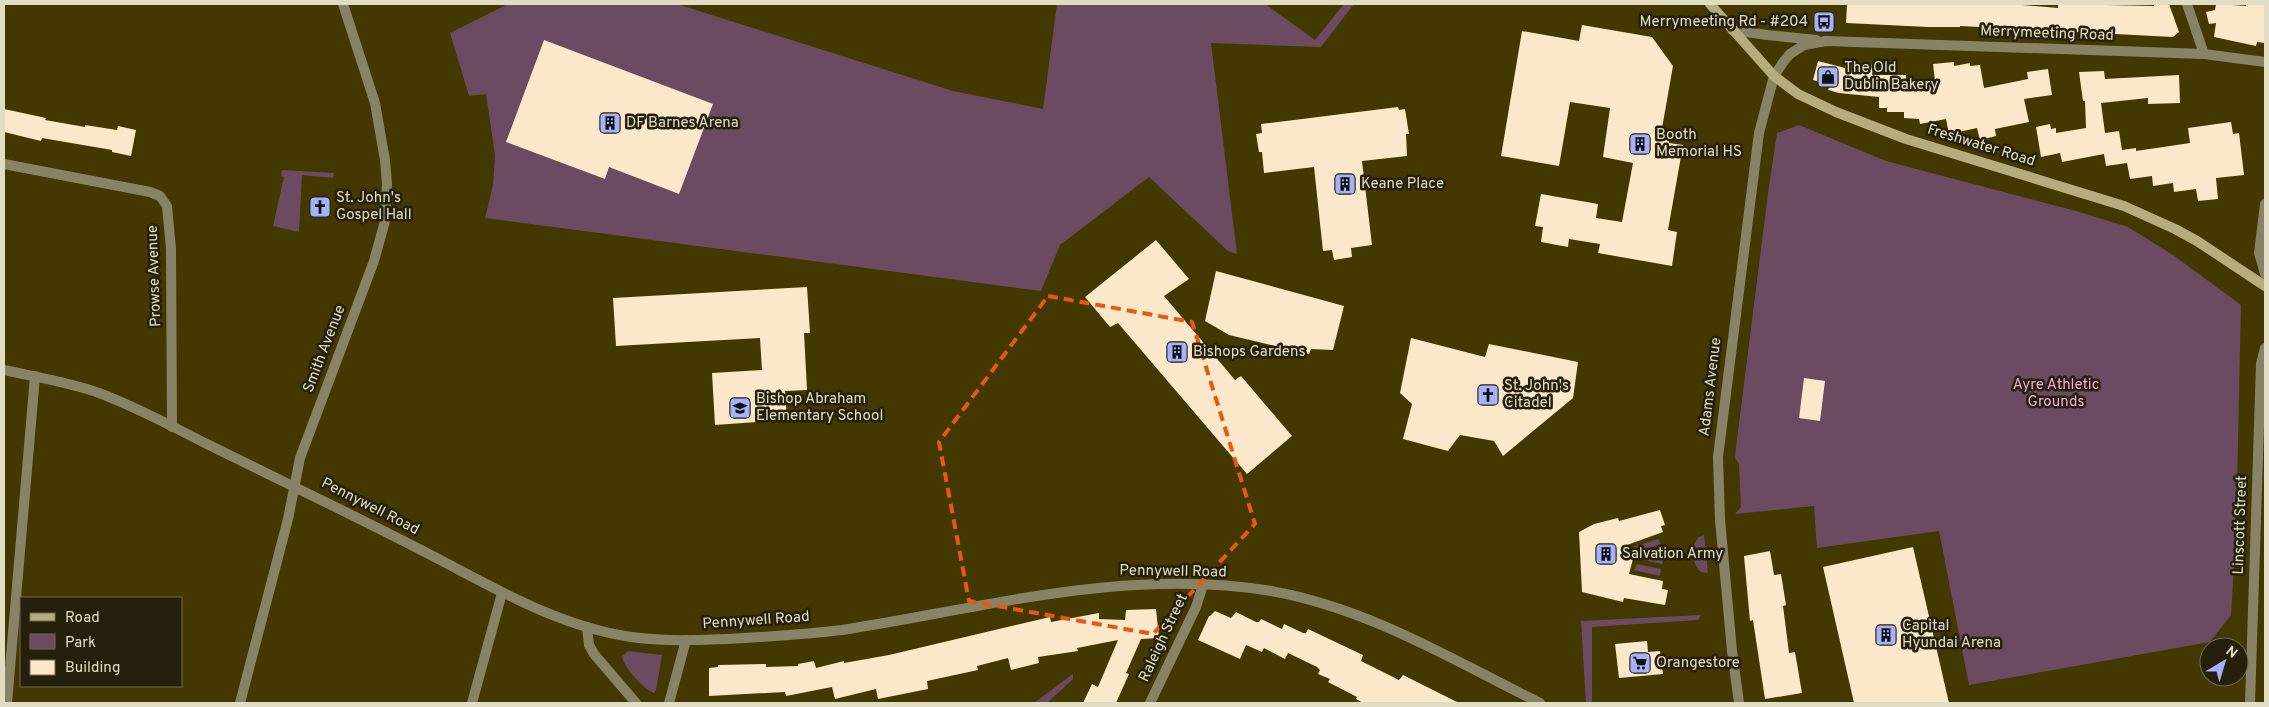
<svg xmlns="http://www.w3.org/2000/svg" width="2269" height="707" font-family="Overpass,sans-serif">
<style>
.green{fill:#6a4b61}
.building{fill:#fbe8cb}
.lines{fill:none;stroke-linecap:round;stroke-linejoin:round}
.minor{stroke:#888367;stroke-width:10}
.tertiary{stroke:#888367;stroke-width:10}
.secondary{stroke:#b5ac80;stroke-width:10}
.marked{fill:none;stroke:#e8590c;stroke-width:4;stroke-dasharray:10 6;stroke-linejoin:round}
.labels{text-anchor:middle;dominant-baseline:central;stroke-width:5;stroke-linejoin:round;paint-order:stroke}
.poi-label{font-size:15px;fill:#e2dcc2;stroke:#24200b;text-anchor:start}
.street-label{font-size:15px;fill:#e2dcc2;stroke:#24200b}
.park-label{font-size:15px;fill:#f7a7e0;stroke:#24200b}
</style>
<rect width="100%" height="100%" fill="#433800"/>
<path class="green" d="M 508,4 L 677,4 L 953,91 L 1043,109 L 1057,4 L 1265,4 L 1315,40 L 1344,4 L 1354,4 L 1321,47 L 1211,43 L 1237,254 L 1228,251 L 1149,177 L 1060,245 L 1041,291 L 485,218 L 493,185 L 495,155 L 486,94 L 469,96 L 450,33 Z
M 1799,125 L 1886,161 L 2076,211 L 2128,227 L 2173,255 L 2241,305 L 2236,532 L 2231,615 L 2210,642 L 1969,685 L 1939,531 L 1817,548 L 1814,506 L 1735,514 L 1741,507 L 1739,464 L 1735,458 L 1736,447 L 1769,186 L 1777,133 Z
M 282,170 L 334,173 L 333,178 L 302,175 L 299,232 L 273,226 L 284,177 L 281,176 Z
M 1704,535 L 1708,573 L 1701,572 C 1692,564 1690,546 1699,537 Z
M 1658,539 L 1661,544 L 1635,553 L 1633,547 Z
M 1661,550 L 1663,557 L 1662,564 L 1643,560 L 1643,556 Z
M 1637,564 L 1661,569 L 1660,576 L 1634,570 Z
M 1701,615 L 1698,620 L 1592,627 L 1592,703 L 1586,703 L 1581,621 Z
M 628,651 L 662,655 L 656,690 L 654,693 C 645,691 622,665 622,656 Z
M 1073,674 L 1073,679 L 1047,703 L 1034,703 Z"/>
<path class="building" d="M 1847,4 L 2010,4 L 2058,8 L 2058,4 L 2154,6 L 2154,4 L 2169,4 L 2179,32 L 2173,37 L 1960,26 L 1960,27 L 1928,27 L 1846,23 Z
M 2216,4 L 2246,6 L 2246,4 L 2265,4 L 2265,43 L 2257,42 L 2256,46 L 2214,37 L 2216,23 L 2209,24 L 2206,12 L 2215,10 Z
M 1582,25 L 1652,37 L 1673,66 L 1661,134 L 1670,136 L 1669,143 L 1683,145 L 1668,230 L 1677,232 L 1672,266 L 1598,253 L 1600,244 L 1569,239 L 1568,247 L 1541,242 L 1543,227 L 1535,226 L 1541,194 L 1598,204 L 1596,218 L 1622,222 L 1633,163 L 1603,157 L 1610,108 L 1570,102 L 1559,166 L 1501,156 L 1522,31 L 1579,41 Z
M 544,40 L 713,104 L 679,194 L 609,167 L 605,179 L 506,142 Z
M 1818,61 L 1845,68 L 1845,63 L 1873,65 L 1872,75 L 1906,75 L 1906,87 L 1935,81 L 1933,64 L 1954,62 L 1954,66 L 1970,63 L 1970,66 L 1980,65 L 1984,88 L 2028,79 L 2027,72 L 2048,69 L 2052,95 L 2024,99 L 2029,122 L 1995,129 L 1996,136 L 1980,140 L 1977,128 L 1949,134 L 1946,119 L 1920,124 L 1919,119 L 1904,118 L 1904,112 L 1887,112 L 1887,108 L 1879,108 L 1879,97 L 1839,93 L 1828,90 L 1830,85 L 1813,80 Z
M 2104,71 L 2105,79 L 2179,75 L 2180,103 L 2148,104 L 2148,98 L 2101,103 L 2105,133 L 2119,131 L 2122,150 L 2136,148 L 2136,151 L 2190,143 L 2188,128 L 2231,122 L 2233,134 L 2239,133 L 2244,175 L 2216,178 L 2218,199 L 2198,201 L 2196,189 L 2174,192 L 2173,183 L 2153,186 L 2152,176 L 2130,179 L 2127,163 L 2106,166 L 2104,154 L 2062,162 L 2060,153 L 2041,157 L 2036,127 L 2050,124 L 2051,129 L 2056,128 L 2056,133 L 2086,128 L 2085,101 L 2083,101 L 2079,72 Z
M 1398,107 L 1399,110 L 1405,109 L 1409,134 L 1406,134 L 1407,156 L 1362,161 L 1372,245 L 1351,248 L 1352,257 L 1334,260 L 1332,250 L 1323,251 L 1314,167 L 1264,173 L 1262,152 L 1259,152 L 1256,134 L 1262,133 L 1261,124 Z
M 4,109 L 46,118 L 45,120 L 85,127 L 85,125 L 117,130 L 118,126 L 136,130 L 131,156 L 112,152 L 112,150 L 42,138 L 41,141 L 4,132 Z
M 1156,240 L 1189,279 L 1164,296 L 1235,380 L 1241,376 L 1292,436 L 1247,474 L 1118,323 L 1110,327 L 1085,297 Z
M 1216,271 L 1344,306 L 1333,350 L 1311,349 L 1309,354 L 1229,335 L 1205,321 Z
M 807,287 L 810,333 L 804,333 L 807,390 L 785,391 L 787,420 L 715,425 L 712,373 L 762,370 L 760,338 L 616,346 L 613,298 Z
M 1411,338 L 1485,357 L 1489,344 L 1578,362 L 1573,398 L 1503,456 L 1494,441 L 1460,435 L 1448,451 L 1403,439 L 1412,404 L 1400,393 Z
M 1804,378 L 1825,381 L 1820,421 L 1799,418 Z
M 1660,510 L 1665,525 L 1661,526 L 1663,532 L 1627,545 L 1633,559 L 1629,574 L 1663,581 L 1662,589 L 1668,590 L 1665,605 L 1624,598 L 1623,602 L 1582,592 L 1579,532 L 1594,524 L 1618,518 L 1619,521 Z
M 1913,547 L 1949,703 L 1854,703 L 1823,567 Z
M 1770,551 L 1774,575 L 1781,574 L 1786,605 L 1783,606 L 1789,653 L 1795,652 L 1802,693 L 1765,699 L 1753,620 L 1750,621 L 1744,556 Z
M 1156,609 L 1159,638 L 1141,639 L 1126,673 L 1129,674 L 1116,703 L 1083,703 L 1092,684 L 1098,687 L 1118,640 L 1077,648 L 1078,651 L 1038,657 L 1039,663 L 1011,670 L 1008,658 L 977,666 L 978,670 L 927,681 L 928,689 L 878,699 L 876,689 L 835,699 L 832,687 L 786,696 L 785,692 L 709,696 L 709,668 L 718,667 L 718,665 L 766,664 L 766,667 L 798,666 L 798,664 L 814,661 L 816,668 L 844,661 L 844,663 L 889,655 L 1050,617 L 1051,622 L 1099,613 L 1099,619 L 1125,620 L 1126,610 Z
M 1215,611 L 1231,618 L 1236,612 L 1256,622 L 1259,622 L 1261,619 L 1282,629 L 1284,624 L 1303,633 L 1306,633 L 1308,629 L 1363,655 L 1361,661 L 1399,680 L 1403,675 L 1459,703 L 1363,703 L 1356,699 L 1357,697 L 1328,682 L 1330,679 L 1318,674 L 1320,670 L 1317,667 L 1288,653 L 1285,659 L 1264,648 L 1262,652 L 1246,645 L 1240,659 L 1198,640 L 1209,616 L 1210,616 Z
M 1647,641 L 1648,652 L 1660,651 L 1663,674 L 1619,678 L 1615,644 Z"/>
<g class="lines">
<path class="minor" d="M 2187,4 L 2204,54
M 4,164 L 150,192 L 160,196 L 167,206 L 171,249 L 172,427
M 2265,204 L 2259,253 L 2265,274
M 587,627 L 589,645 L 594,654 L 636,703
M 7,703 L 35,376
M 240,703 L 288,519 L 300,458 L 374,261 L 385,221 L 387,184 L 385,160 L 375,103 L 343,4
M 472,703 L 502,593
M 669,703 L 686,640
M 1150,703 L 1196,607 L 1203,585
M 2250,703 L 2261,364 L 2265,348"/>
<path class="tertiary" d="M 1732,30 L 1767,35 L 1816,40
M 4,370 C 35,377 68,382 99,393 C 137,407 173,427 209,445 C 280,480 351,514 421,550 C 488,584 555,626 631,637 C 669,642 707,640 745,638 C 777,636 810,634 842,630 C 984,608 1126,567 1271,591 C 1368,608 1453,660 1540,703
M 1739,703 L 1732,651 L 1720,520 L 1718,457 L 1759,133 L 1774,76 L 1784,61 L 1790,54 L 1804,45 L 1826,41 L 2204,54 L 2265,62"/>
<path class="secondary" d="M 1710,4 L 1774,76 L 1798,94 L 1836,112 L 1906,139 L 2124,206 L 2175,229 L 2197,241 L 2265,286"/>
</g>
<path class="marked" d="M 1048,296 L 1192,322 L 1255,524 L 1153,634 L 969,601 L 939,442 Z"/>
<defs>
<g id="bus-square" transform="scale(1.125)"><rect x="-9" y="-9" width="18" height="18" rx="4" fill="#a6b1fc" stroke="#24200b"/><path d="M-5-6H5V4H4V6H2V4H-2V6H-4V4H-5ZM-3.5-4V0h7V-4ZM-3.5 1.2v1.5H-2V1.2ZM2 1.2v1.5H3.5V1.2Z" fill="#111"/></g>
<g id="shop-square" transform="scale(1.125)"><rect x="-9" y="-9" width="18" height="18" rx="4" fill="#a6b1fc" stroke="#24200b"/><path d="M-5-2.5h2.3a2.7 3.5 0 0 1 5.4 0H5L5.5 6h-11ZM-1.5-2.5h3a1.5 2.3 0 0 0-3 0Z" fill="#111"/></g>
<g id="building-square" transform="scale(1.125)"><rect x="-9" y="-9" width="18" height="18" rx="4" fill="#a6b1fc" stroke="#24200b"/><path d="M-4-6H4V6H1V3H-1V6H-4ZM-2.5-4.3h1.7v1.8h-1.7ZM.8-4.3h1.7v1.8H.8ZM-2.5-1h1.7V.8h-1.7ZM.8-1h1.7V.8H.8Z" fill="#111"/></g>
<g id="church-square" transform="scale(1.125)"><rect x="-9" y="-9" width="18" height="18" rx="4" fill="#a6b1fc" stroke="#24200b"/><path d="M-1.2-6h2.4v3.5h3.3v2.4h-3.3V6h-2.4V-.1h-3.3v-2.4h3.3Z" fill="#111"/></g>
<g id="school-square" transform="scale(1.125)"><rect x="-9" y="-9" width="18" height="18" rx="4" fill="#a6b1fc" stroke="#24200b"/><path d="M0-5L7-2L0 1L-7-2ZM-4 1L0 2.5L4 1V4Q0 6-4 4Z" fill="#111"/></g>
<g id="supermarket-square" transform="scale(1.125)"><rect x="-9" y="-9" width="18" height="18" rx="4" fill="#a6b1fc" stroke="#24200b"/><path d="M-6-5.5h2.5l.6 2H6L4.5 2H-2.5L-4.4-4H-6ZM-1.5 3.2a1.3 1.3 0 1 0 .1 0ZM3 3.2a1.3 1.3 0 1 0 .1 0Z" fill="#111"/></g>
</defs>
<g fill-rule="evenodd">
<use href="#bus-square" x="1824" y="22"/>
<use href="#shop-square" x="1828" y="77"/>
<use href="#building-square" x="610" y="123"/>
<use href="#building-square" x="1640" y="144"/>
<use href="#building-square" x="1345" y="184"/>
<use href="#church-square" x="320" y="207"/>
<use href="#building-square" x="1177" y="352"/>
<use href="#church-square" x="1488" y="395"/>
<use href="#school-square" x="740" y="408"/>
<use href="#building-square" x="1606" y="554"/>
<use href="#building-square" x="1886" y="635"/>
<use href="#supermarket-square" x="1640" y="663"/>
</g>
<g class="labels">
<g class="poi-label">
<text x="1808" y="22" text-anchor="end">Merrymeeting Rd - #204</text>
<text x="1844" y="68">The Old<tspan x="1844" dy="17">Dublin Bakery</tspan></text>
<text x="626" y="123">DF Barnes Arena</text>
<text x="1656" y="135">Booth<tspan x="1656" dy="17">Memorial HS</tspan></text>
<text x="1361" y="184">Keane Place</text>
<text x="336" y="198">St. John's<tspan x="336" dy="17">Gospel Hall</tspan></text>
<text x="1193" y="352">Bishops Gardens</text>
<text x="1504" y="386">St. John's<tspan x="1504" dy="17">Citadel</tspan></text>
<text x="756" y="399">Bishop Abraham<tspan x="756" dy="17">Elementary School</tspan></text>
<text x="1622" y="554">Salvation Army</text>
<text x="1902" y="626">Capital<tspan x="1902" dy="17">Hyundai Arena</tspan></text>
<text x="1656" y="663">Orangestore</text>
</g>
<g class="street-label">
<text transform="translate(2047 34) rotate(2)">Merrymeeting Road</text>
<text transform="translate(1981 146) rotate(17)">Freshwater Road</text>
<text transform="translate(155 276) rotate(-92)">Prowse Avenue</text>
<text transform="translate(325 349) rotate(-69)">Smith Avenue</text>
<text transform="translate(1711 387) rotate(-83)">Adams Avenue</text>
<text transform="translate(370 507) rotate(27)">Pennywell Road</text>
<text transform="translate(2241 525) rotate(-88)">Linscott Street</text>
<text transform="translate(1173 572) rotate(1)">Pennywell Road</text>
<text transform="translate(756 621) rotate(-4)">Pennywell Road</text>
<text transform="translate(1164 638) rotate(-65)">Raleigh Street</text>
</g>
<g class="park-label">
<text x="2056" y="385">Ayre Athletic<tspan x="2056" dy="17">Grounds</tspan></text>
</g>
</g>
<rect width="2269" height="707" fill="none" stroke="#e2dcc2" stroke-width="10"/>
<rect x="20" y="597" width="162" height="90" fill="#24200b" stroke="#706b54"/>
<rect x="30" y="613" width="25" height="8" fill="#b5ac80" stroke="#706b54"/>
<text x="65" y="622" font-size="15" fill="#e2dcc2">Road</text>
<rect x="30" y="634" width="25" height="15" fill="#6a4b61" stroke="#706b54"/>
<text x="65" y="647" font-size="15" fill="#e2dcc2">Park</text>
<rect x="30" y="660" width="25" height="15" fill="#fbe8cb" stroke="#706b54"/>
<text x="65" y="672" font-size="15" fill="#e2dcc2">Building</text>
<g transform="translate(2224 662) rotate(38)"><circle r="24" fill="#24200b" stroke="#706b54"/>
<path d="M0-4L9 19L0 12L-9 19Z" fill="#a6b1fc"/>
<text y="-8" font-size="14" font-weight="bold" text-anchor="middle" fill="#e2dcc2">N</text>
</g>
</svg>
